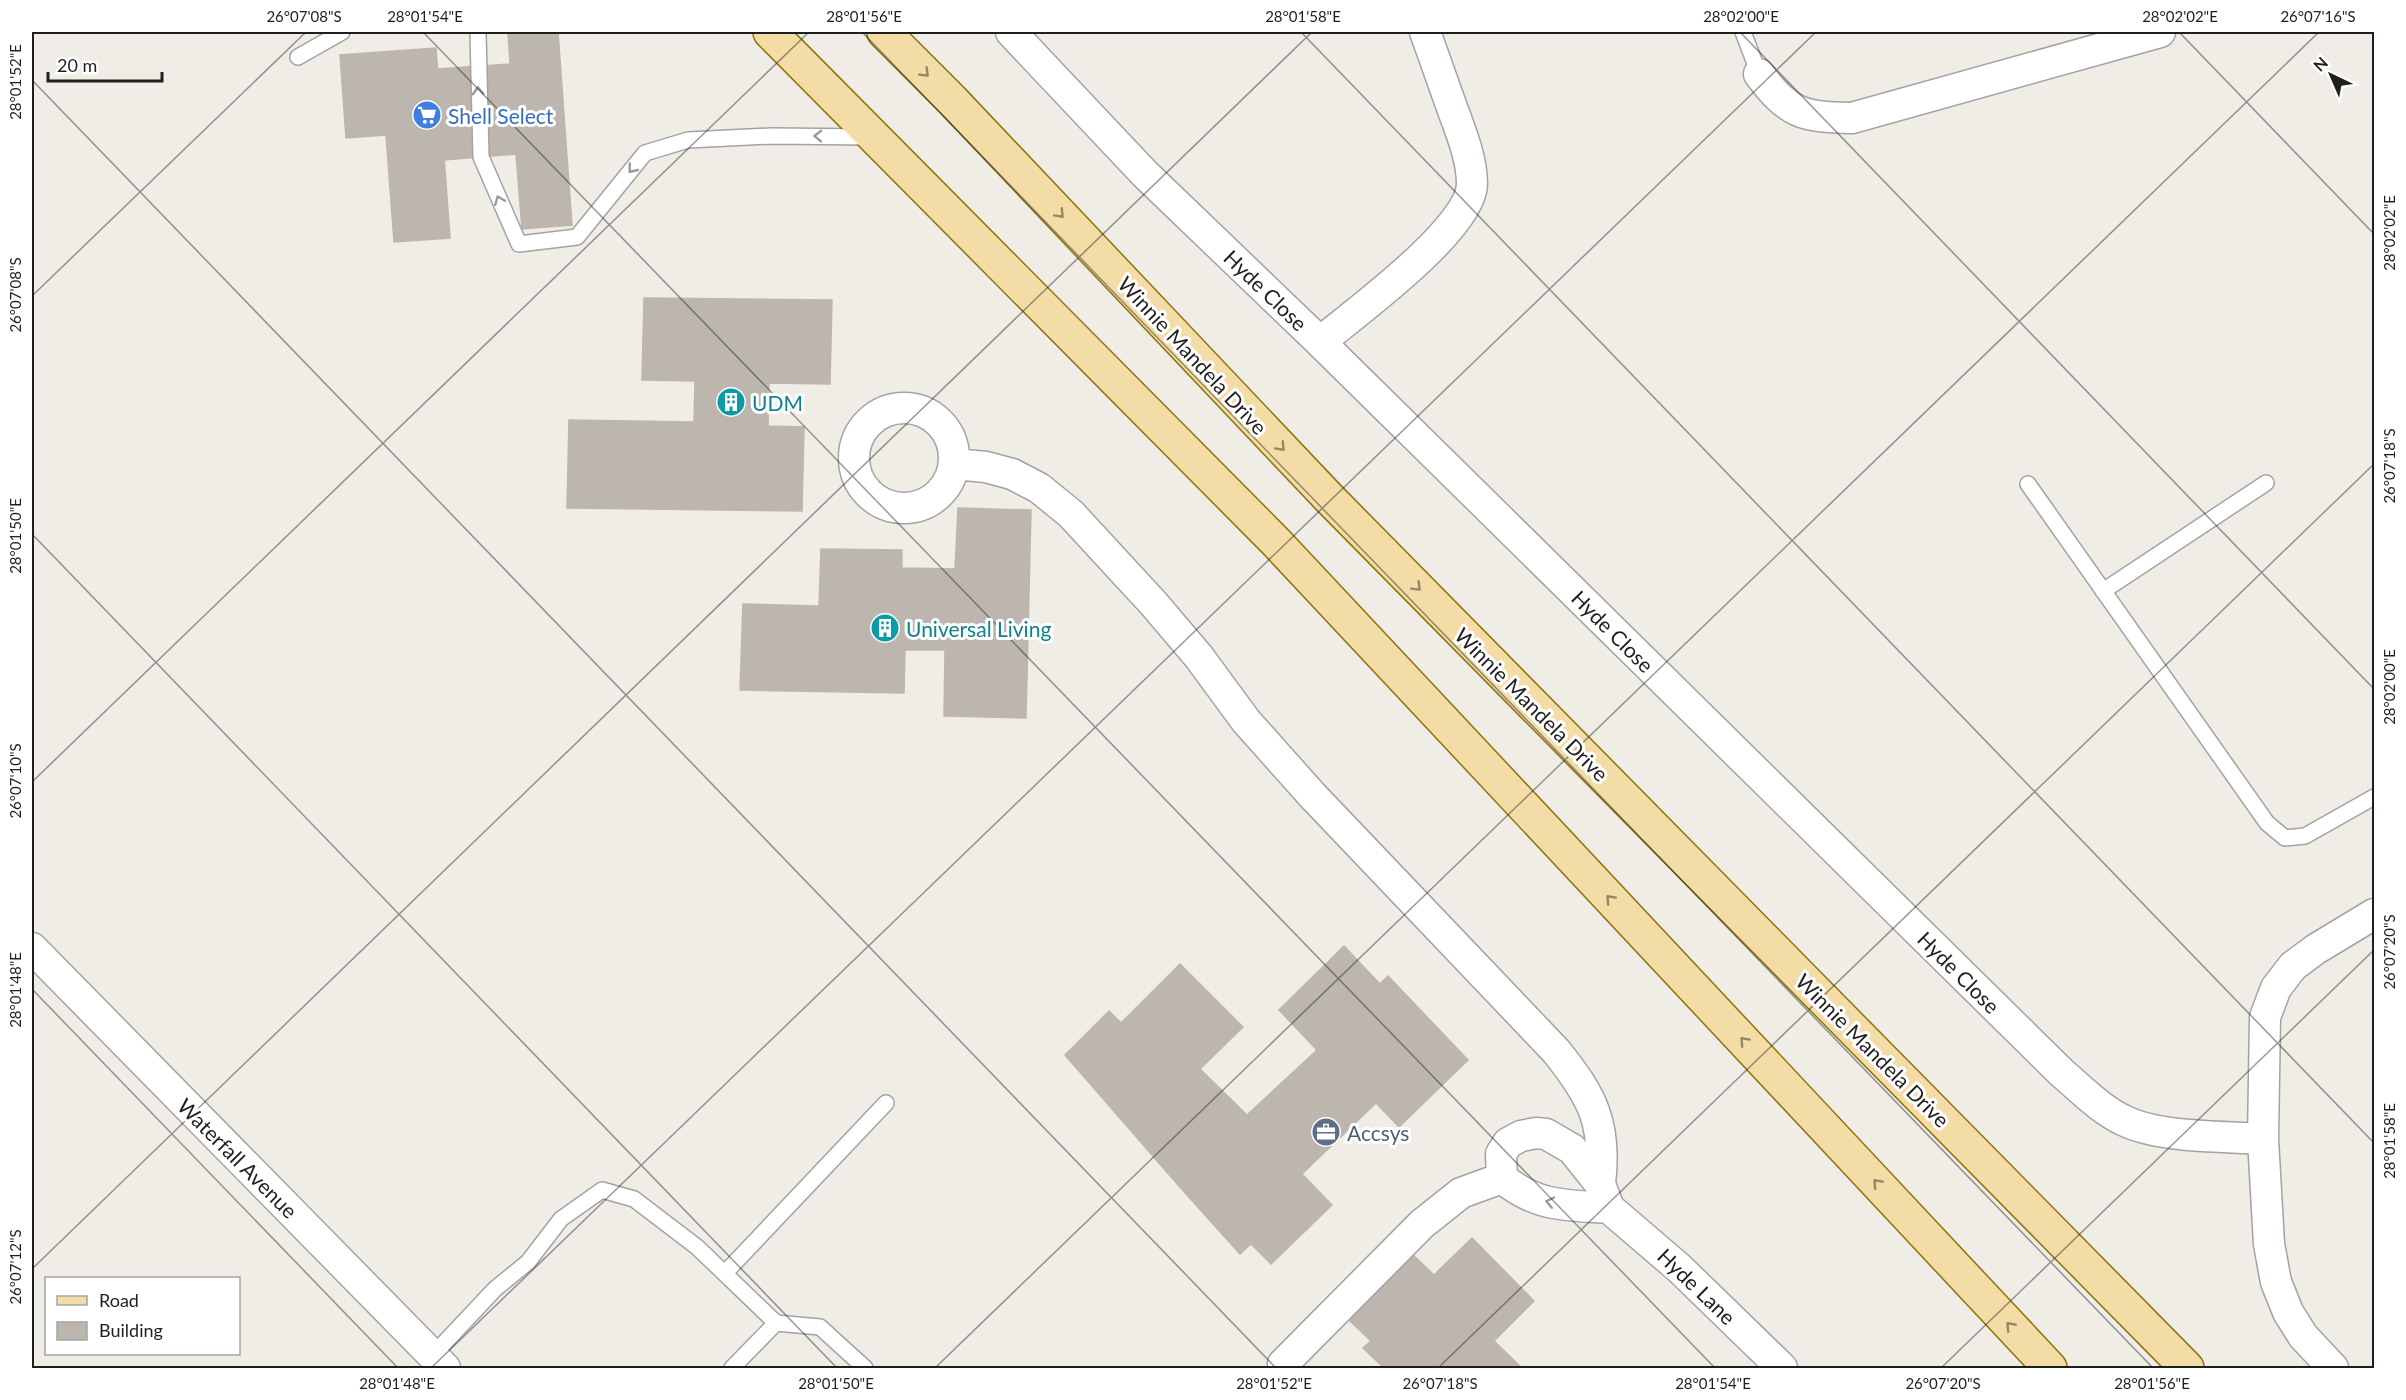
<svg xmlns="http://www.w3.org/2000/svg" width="2406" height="1400" font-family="Lato,sans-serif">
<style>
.building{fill:#bcb6af;stroke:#bfb6aa;stroke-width:1.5}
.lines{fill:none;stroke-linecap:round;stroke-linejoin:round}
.lane-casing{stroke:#a3a3a3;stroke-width:18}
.street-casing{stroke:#a3a3a3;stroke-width:33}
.primary-casing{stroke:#8e730d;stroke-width:36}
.lane{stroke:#fff;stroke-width:15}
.street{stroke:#fff;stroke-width:30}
.primary{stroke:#f4dca6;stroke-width:33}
.oneway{stroke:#948769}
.oneway2{stroke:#9a9a9a}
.ticks{fill:none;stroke:#1f1f1f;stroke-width:1.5;stroke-opacity:0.45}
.labels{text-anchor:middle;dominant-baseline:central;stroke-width:6;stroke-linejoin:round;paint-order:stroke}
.shop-label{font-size:21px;fill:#366cbe;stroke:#fff;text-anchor:start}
.street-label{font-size:21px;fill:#1f1f1f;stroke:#fff}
.culture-label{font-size:21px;fill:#0d838f;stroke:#fff;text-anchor:start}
.service-label{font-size:21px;fill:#4e5e75;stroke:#fff;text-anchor:start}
.neatline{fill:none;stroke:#1f1f1f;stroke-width:2}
.ticks-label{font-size:15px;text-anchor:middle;fill:#1f1f1f}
</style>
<rect width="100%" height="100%" fill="#efede6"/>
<path class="building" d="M 508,32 L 558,32 L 572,225 L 522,229 L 516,154 L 444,160 L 437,69 L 510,64 Z
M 436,48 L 450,238 L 394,242 L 386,135 L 346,138 L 340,55 Z
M 644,298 L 832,300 L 830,384 L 769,383 L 768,426 L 804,427 L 802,511 L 567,508 L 569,420 L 694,422 L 695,381 L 642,380 Z
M 958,508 L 1031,510 L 1026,718 L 944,716 L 945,650 L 905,650 L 904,693 L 740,690 L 743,604 L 819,606 L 821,549 L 902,550 L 902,568 L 955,569 Z
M 1344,946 L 1380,984 L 1388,976 L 1468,1060 L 1399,1127 L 1376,1103 L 1302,1174 L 1332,1205 L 1271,1264 L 1251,1244 L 1240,1254 L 1178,1185 L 1247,1115 L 1317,1050 L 1279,1010 Z
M 1180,964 L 1243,1027 L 1200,1069 L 1247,1115 L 1178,1185 L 1065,1055 L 1109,1011 L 1121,1023 Z
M 1472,1238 L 1534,1301 L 1494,1341 L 1522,1368 L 1384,1368 L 1363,1348 L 1371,1341 L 1349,1320 L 1413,1255 L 1434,1275 Z"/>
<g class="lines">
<g class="lane-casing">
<path id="lane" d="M 478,32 L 481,157 L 519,244 L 577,237 L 645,153 L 688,140 L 771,136 L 871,137
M 1743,32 L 1759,74
M 298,57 L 342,32
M 2028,484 L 2267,823 L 2285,838 L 2305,836 L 2374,797
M 2103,591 L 2266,483
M 725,1273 L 886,1103
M 432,1356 L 495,1289 L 528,1262 L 561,1219 L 602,1190 L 634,1199 L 697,1247 L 776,1323 L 820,1327 L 865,1368
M 732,1368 L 776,1323"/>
</g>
<g class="street-casing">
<path id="street" d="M 1011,32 L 1145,174 L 1320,342 L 2062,1073 C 2082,1090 2101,1110 2125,1121 C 2160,1138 2224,1136 2263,1139
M 1759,74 C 1789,114 1802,117 1852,118 L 2160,32
M 1320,342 C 1355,313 1472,228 1472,184 C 1472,160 1462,135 1454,113 C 1444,86 1435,59 1425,32
M854 458a50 50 0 1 1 100 0a50 50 0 1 1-100 0Z
M 954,464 L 986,467 L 1012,474 L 1039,488 L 1071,514 L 1154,604 L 1199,657 L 1246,721 L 1312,795 L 1556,1051 C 1593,1097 1607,1124 1600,1184
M 32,948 L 445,1368
M 1609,1208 C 1565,1205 1537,1207 1502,1178 L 1501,1154 L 1508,1143 L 1521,1136 L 1536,1133 L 1546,1134 L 1572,1149 L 1600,1184 L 1609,1208 L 1679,1268 L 1782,1368
M 1283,1364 L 1422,1224 L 1461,1193 L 1502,1178
M 2333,1368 L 2303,1336 L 2288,1312 L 2276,1282 L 2269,1244 L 2263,1139 L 2265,1017 L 2276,988 L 2293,966 L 2316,949 L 2374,914"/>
</g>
<g class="primary-casing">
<path id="primary" d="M 770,32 L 1276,542 L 2050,1368
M 884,32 L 953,101 L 1329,498 L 2187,1368"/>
</g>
<use href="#lane" class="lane"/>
<use href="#street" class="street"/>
<use href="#primary" class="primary"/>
</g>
<defs><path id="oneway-chevron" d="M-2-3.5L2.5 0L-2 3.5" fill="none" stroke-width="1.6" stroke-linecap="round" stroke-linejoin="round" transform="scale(1.5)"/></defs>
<g class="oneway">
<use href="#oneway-chevron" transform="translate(925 73) rotate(45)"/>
<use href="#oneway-chevron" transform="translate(1060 214) rotate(47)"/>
<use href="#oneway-chevron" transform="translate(1281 447) rotate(47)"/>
<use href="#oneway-chevron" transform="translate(1417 587) rotate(45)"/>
<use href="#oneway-chevron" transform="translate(1610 899) rotate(-133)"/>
<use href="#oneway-chevron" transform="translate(1744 1041) rotate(-133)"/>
<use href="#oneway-chevron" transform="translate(1877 1183) rotate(-133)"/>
<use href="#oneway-chevron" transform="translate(2010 1326) rotate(-133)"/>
</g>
<g class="oneway2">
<use href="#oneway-chevron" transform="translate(478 91) rotate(-92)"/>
<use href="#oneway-chevron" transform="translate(818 136) rotate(-179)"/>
<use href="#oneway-chevron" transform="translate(632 169) rotate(129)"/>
<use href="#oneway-chevron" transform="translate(499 200) rotate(-112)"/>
<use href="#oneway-chevron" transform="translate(1550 1202) rotate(-168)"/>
</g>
<path class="ticks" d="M 423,32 L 1715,1368M 862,32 L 2153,1368M 1301,32 L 2374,1143M 1740,32 L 2374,689M 2179,32 L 2374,234M 32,80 L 1276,1368M 32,296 L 306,32M 32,534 L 837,1368M 32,782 L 809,32M 32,989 L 398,1368M 32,1269 L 1312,32M 431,1368 L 1816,32M 935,1368 L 2319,32M 1438,1368 L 2374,464M 1941,1368 L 2374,950"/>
<defs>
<g id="supermarket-disc" transform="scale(1.5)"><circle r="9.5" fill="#3f7fe0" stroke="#fff"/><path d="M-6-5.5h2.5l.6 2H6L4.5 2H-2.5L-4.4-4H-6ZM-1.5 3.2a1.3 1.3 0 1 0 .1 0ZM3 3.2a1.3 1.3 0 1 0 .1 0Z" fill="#fff"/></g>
<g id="building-disc" transform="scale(1.5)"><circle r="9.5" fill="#0f9aa8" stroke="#fff"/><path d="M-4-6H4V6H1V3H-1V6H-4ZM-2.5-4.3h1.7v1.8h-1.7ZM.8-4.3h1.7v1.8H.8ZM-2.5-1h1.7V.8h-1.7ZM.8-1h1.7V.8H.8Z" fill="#fff"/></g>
<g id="office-disc" transform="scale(1.5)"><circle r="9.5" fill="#5c6f8a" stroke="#fff"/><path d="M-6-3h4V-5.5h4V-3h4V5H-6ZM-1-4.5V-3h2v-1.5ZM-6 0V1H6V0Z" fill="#fff"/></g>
</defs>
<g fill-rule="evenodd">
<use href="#supermarket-disc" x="427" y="115"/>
<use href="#building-disc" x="731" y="402"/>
<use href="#building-disc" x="885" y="628"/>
<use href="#office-disc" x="1326" y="1132"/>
</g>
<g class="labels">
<g class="shop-label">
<text x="448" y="115">Shell Select</text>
</g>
<g class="street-label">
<text transform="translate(1266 290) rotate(44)">Hyde Close</text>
<text transform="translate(1193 355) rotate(47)">Winnie Mandela Drive</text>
<text transform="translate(1613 631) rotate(45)">Hyde Close</text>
<text transform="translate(1532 704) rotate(45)">Winnie Mandela Drive</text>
<text transform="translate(1959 972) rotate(45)">Hyde Close</text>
<text transform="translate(1873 1050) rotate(45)">Winnie Mandela Drive</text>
<text transform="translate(238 1158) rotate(45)">Waterfall Avenue</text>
<text transform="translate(1697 1286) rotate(44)">Hyde Lane</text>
</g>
<g class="culture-label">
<text x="752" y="402">UDM</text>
<text x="906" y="628">Universal Living</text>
</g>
<g class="service-label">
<text x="1347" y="1132">Accsys</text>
</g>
</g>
<rect width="2406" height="1400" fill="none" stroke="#ffffff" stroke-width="66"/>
<rect x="45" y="1277" width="195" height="78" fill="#ffffff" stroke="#a5a5a5" stroke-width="1.5"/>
<rect x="57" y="1296" width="30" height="9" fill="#f4dca6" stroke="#a5a5a5" stroke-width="1.5"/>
<text x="99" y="1307" font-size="18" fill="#1f1f1f">Road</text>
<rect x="57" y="1322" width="30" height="18" fill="#bcb6af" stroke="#a5a5a5" stroke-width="1.5"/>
<text x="99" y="1337" font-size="18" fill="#1f1f1f">Building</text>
<g transform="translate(2331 75) rotate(316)" stroke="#ffffff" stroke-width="4.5" paint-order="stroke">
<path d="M0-4.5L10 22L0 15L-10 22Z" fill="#1f1f1f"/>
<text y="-9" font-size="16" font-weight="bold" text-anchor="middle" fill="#1f1f1f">N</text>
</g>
<path d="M48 72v9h114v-9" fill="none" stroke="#1f1f1f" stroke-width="3"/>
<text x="57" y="72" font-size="18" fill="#1f1f1f" stroke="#ffffff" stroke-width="4.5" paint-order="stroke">20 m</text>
<rect x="33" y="33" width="2340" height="1334" class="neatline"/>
<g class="ticks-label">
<text x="304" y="22">26°07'08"S</text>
<text x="425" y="22">28°01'54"E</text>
<text x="864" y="22">28°01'56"E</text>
<text x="1303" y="22">28°01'58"E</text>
<text x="1741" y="22">28°02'00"E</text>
<text x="2180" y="22">28°02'02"E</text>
<text x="2318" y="22">26°07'16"S</text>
<text transform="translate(16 82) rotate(-90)" y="5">28°01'52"E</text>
<text transform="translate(2390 233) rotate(-90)" y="5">28°02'02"E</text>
<text transform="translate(16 295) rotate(-90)" y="5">26°07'08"S</text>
<text transform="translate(2390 466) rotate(-90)" y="5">26°07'18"S</text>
<text transform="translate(16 536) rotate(-90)" y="5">28°01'50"E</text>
<text transform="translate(2390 687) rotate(-90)" y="5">28°02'00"E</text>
<text transform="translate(16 781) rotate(-90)" y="5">26°07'10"S</text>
<text transform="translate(2390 952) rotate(-90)" y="5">26°07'20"S</text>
<text transform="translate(16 990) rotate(-90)" y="5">28°01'48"E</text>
<text transform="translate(2390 1141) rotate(-90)" y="5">28°01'58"E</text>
<text transform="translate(16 1267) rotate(-90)" y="5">26°07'12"S</text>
<text x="397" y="1389">28°01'48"E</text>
<text x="836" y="1389">28°01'50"E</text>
<text x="1274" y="1389">28°01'52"E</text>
<text x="1440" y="1389">26°07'18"S</text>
<text x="1713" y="1389">28°01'54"E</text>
<text x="1943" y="1389">26°07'20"S</text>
<text x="2152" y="1389">28°01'56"E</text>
</g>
</svg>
